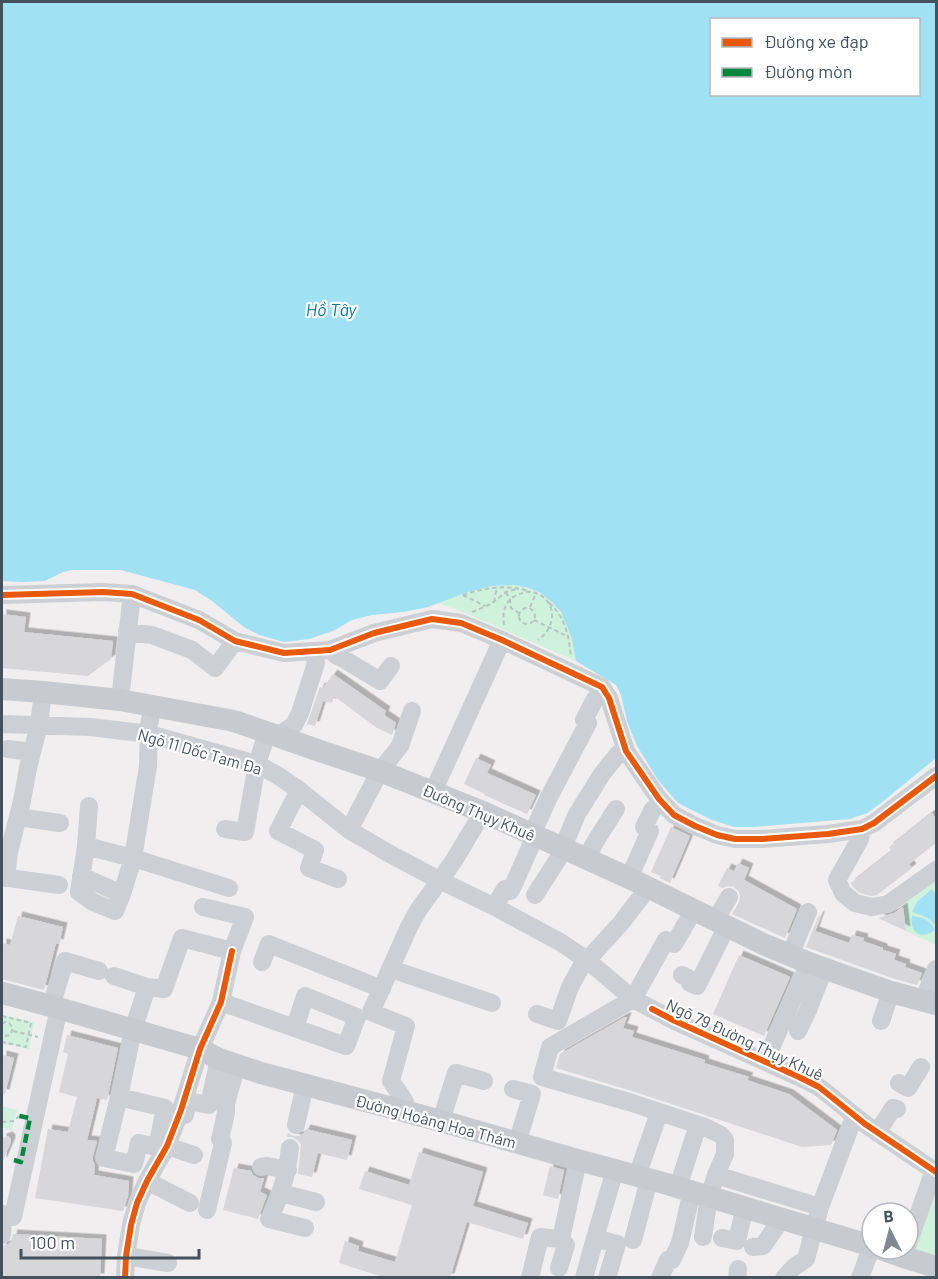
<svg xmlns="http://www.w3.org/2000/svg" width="938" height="1279" font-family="Barlow,sans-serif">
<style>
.green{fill:#d0f1dc}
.water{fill:#a0e1f4;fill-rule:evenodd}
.building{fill:#d7d6d9;filter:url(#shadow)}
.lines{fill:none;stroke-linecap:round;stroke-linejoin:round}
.path{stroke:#b7c5c1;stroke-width:2;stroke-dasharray:4.5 3;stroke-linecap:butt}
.minor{stroke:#cccfd3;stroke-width:18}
.major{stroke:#c7cbcf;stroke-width:22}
.quiet{stroke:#00873e;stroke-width:4.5;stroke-dasharray:9 4.5;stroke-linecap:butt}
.cycleway-casing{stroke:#fff;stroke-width:10}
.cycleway{stroke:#e8590c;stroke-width:6}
.labels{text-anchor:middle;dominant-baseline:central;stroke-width:4.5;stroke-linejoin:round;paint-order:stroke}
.street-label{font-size:16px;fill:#44515d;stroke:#fff}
.water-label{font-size:18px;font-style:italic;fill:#037a9c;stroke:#fff}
</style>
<defs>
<filter id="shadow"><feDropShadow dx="4.5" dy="-4.5" stdDeviation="0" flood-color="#0004"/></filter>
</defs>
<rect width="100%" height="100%" fill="#f0eeee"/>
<path class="green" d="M 514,585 C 559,595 569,618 576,661 L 463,612 L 437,603 L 468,592 L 491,586 Z
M 931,878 L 935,883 L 936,883 L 936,945 L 906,931 L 902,901 Z
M 2,1015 L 34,1022 L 29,1049 L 2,1043 Z
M 2,1106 L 17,1110 L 12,1130 L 2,1127 Z
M 936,1186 L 936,1257 L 911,1251 Z"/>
<path class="water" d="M 2,2 L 936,2 L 936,758 L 881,803 L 867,813 L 850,819 L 754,827 L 734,827 L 712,820 L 678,803 L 658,780 L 637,746 L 627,721 L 621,695 L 616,685 L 576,661 L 572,639 L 561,612 L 552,602 L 540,593 L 529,588 L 514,585 L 491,586 L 468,592 L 428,607 L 403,612 L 372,615 L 352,620 L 333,631 L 309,639 L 284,642 L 259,635 L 244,627 L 212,601 L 195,590 L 121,570 L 72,570 L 63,572 L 45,581 L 22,582 L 2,581 ZM 712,20 L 918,20 L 918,94 L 712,94 Z
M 932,889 L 936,895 L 936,926 C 929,918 923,915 912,912 L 917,902 Z
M 912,916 C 923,917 930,920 935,930 C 922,940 909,933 912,916 Z"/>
<path class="building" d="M 2,614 L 26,617 L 24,632 L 113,641 L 111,659 L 88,676 L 2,668 Z
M 333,674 L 386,711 L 384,715 L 396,723 L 392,735 L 377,728 L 334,696 L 332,703 L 323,701 L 315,726 L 307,724 L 320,687 L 323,688 Z
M 476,758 L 491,765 L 487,773 L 536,795 L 527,814 L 484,795 L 485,794 L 464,784 Z
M 932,813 L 936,819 L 936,843 L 909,864 L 912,868 L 877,895 L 872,896 L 860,893 L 852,886 L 851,883 L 892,851 L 889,847 Z
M 671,827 L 690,836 L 670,883 L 660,878 L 661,876 L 651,872 Z
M 738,863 L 749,868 L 744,880 L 797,909 L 785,938 L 732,914 L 739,902 L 740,898 L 739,892 L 734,887 L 728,886 L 723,888 L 718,886 L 727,868 L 734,871 Z
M 903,907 L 906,931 L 878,918 L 894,913 Z
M 819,915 L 820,916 L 815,931 L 849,943 L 852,935 L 864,938 L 863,941 L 883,948 L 883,950 L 896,954 L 894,960 L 906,964 L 905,967 L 922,973 L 917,985 L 895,979 L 806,947 Z
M 18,916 L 63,927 L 59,944 L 56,943 L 44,990 L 2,979 L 2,943 L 10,945 Z
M 739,955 L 790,977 L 764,1036 L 713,1014 Z
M 625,1017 L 627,1017 L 623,1028 L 634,1031 L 632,1037 L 705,1060 L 704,1063 L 749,1077 L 747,1080 L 789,1094 L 837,1130 L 831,1145 L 802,1147 L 632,1091 L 556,1068 L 560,1054 Z
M 67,1035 L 118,1048 L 107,1100 L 97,1098 L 87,1140 L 97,1141 L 93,1156 L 93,1161 L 95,1165 L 94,1175 L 129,1181 L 128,1196 L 123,1211 L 35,1198 L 48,1129 L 68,1132 L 77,1097 L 59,1092 L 68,1054 L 63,1052 Z
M 2,1055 L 14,1058 L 5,1094 L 2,1094 Z
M 306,1129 L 352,1140 L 347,1160 L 318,1153 L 312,1177 L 298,1174 L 301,1144 L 296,1139 L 292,1137 L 287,1137 L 288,1133 L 293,1136 L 299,1136 L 304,1133 Z
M 8,1136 L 11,1139 L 11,1142 L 2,1163 L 2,1138 Z
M 419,1152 L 483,1172 L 473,1206 L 528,1223 L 523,1239 L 467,1222 L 450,1278 L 386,1278 L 339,1263 L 345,1241 L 359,1246 L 358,1251 L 395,1262 L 412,1205 L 359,1189 L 365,1171 L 409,1185 Z
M 550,1166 L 564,1170 L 558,1199 L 543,1195 Z
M 234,1168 L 251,1171 L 253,1175 L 258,1178 L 264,1178 L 260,1192 L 267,1195 L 258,1219 L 223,1210 Z
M 13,1234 L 102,1239 L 100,1278 L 2,1278 L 2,1246 L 7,1245 L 11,1242 Z"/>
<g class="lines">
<path class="path" d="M 506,592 L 510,600 L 511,608 L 519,613
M 463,595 C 484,588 506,584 528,591
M 463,595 L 485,606
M 494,602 L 497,587
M 549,603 C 565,616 569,637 571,657
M 530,607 L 536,593
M519 616a8 8 0 1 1 16 0a8 8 0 1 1-16 0Z
M 472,612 L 491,604 L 506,592 L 517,589
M 534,620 L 569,637
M 504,625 C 502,612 505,599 519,594 C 523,593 528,591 533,592 C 558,599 557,627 538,640
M 2,1016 L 31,1023 L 26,1047 L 2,1042
M 2,1024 L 5,1022 L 9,1023 L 13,1028 L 10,1035 L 6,1036 L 2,1034
M 13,1031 L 38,1037
M 2,1122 L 14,1121 L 19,1116"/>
<path class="minor" d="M 2,595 L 103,592 L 132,594 L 199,620 L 235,641 L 284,653 L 330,650 L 374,633 L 432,619 L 461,623 L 502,640 L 602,687 L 609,698 L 626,751 L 659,799 L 674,815 L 695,826 L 717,835 L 735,839 L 762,839 L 828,834 L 862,829 L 874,823 L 936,776
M 127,632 L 152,635 L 192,650 L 215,668 L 235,641
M 330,650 L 337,656 L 342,658 L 380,681 L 391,666
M 120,700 L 132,594
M 2,724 L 91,727 L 149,734 L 257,764 L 277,775 L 299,790 L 349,830 L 390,854 L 439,880 L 495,907 L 560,942 L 587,960 L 633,999 L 675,1021 L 799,1077 L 819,1087 L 865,1124 L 936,1172
M 282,738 L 285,731 L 294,725 L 300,713 L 316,663 L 313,652
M 8,749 L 32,752
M 299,790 L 278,831 L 315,850 L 309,868 L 338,879
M 433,792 L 502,640
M 89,806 L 86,846 L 79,892 L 93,902 L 115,911 L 122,894 L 133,858 L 148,766 L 149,725 L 153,706
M 18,817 L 60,823
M 225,829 L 245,832 L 257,764 L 267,733
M 862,829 L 860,839 L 837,880 L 843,893 L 855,903 L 872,907 L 888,904 L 936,870
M 349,830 L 380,771 L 400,746 L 412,711
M 86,846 L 133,858 L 229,888
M 586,859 L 595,842 L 616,809
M 81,876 L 122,894
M 2,877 L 59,885
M 6,878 L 9,852 L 22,801 L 28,768 L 39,725 L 43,692
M 629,878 L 650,831 L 644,827 L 653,809
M 535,895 L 558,859 L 577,814 L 602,774 L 618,754
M 499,899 L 505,889 L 510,891 L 513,886 L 532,843 L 532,834 L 549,797 L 588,723 L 584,720 L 595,699
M 694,910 L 674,944 L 666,940 L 633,999 L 550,1047 L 542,1077 L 629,1102 L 705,1127 L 721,1135 L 725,1140 L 725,1154 L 716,1175
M 718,916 L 729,897
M 790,955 L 808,912
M 262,962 L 269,944 L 382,989
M 391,969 L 492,1003
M 682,975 L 690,979 L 690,983 L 697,986 L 727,926
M 114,976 L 147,987
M 923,1001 L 936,969
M 221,1002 L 346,1046 L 357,1017 L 305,996 L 295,1028
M 51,1006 L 65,961 L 99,971
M 537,1014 L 558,1021 L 570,987 L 581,967 L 621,923 L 648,888
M 881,1021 L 891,992
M 798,1031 L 808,1010 L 824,969
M 765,1061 L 809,963
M 899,1083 L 908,1088 L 921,1067
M 513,1089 L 532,1094 L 517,1143
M 119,1097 L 165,1108 L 157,1147 L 139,1143 L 134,1164 L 104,1158 L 119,1097 L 133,1030 L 147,987 L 164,989 L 182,938 L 232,951
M 409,1113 L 404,1100 L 391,1081 L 406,1026 L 371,1012 L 409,927 L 419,909 L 453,862 L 483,812
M 185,1115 L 188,1101 L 209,1105 L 219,1059
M 441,1121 L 456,1073 L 484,1081
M 296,1125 L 305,1085
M 877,1133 L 893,1108 L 897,1109
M 167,1146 L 194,1155
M 290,1148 C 287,1175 281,1195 269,1219 L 305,1228
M 261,1167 L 267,1166 L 288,1170
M 637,1176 L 659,1113
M 147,1181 L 190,1203
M 678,1187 L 698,1125
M 281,1193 L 316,1202
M 207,1210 L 223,1143 L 220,1139 L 226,1113 L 226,1103 L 237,1065
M 2,1214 L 13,1217 L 59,1008
M 2,1235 L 3,1214
M 703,1237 L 709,1196 L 716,1175 L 820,1207
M 722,1238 L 737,1241 L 745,1206
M 633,1240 L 649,1180
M 908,1244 L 934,1170
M 753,1247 L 763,1246 L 782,1218
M 126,1256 L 168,1263
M 559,1268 L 566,1245 L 561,1239
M 125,1278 L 126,1256 L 131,1225 L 137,1203 L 147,1181 L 167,1146 L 181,1110 L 200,1049 L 221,1002 L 232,951 L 245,917 L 203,907
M 530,1278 L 540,1237 L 561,1239 L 578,1160
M 584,1278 L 595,1238
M 607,1278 L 617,1244 L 595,1238 L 615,1170
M 660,1278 L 668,1260 L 672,1260 L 680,1243 L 692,1191
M 737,1278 L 738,1269
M 784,1278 L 794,1267 L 806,1259 L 820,1207 L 854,1117
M 860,1278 L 872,1246"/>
<path class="major" d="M 2,689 L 43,692 L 120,700 L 234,721 L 320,751 L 380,771 L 483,812 L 629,878 L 763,944 L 809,963 L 891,992 L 936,1004
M 2,993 L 51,1006 L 200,1049 L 219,1059 L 261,1073 L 441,1121 L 578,1160 L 667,1184 L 872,1246
M 881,1249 L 903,1257 L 936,1267"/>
<path class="quiet" d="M 14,1160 L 21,1162 L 30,1118 L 19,1116"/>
<g class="cycleway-casing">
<path id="cycleway" d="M 2,595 L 103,592 L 132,594 L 199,620 L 235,641 L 284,653 L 330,650 L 374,633 L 432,619 L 461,623 L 502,640 L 602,687 L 609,698 L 626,751 L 659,799 L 674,815 L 695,826 L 717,835 L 735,839 L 762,839 L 828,834 L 862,829 L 874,823 L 936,776
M 652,1009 L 675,1021 L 799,1077 L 819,1087 L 865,1124 L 936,1172
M 125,1278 L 126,1256 L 131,1225 L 137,1203 L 147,1181 L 167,1146 L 181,1110 L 200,1049 L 221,1002 L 232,951"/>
</g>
<use href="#cycleway" class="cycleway"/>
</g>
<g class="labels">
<g class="street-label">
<text transform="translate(200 751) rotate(16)">Ngõ 11 Dốc Tam Đa</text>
<text transform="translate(479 812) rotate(23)">Đường Thụy Khuê</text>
<text transform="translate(745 1039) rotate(25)">Ngõ 79 Đường Thụy Khuê</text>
<text transform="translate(436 1121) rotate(15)">Đường Hoàng Hoa Thám</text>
</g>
<g class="water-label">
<text x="331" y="309">Hồ Tây</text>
</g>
</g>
<rect width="938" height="1279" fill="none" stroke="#44515d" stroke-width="6"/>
<rect x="710" y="18" width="210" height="78" fill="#ffffff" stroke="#b4b9be" stroke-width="1.5"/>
<rect x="722" y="38" width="30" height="9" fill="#e8590c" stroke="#b4b9be" stroke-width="1.5"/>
<text x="764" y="48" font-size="18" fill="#44515d">Đường xe đạp</text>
<rect x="722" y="68" width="30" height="9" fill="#00873e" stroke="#b4b9be" stroke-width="1.5"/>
<text x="764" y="78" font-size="18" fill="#44515d">Đường mòn</text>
<g transform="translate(890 1231) rotate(354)"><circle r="28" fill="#ffffff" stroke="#b4b9be" stroke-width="1.5"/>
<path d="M0-4.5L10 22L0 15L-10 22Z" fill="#808890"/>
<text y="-9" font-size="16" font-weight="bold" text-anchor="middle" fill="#44515d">B</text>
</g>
<path d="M21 1249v9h178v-9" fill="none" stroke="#44515d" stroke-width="3"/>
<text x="30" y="1249" font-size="18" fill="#44515d" stroke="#ffffff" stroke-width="4.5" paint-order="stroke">100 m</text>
</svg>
